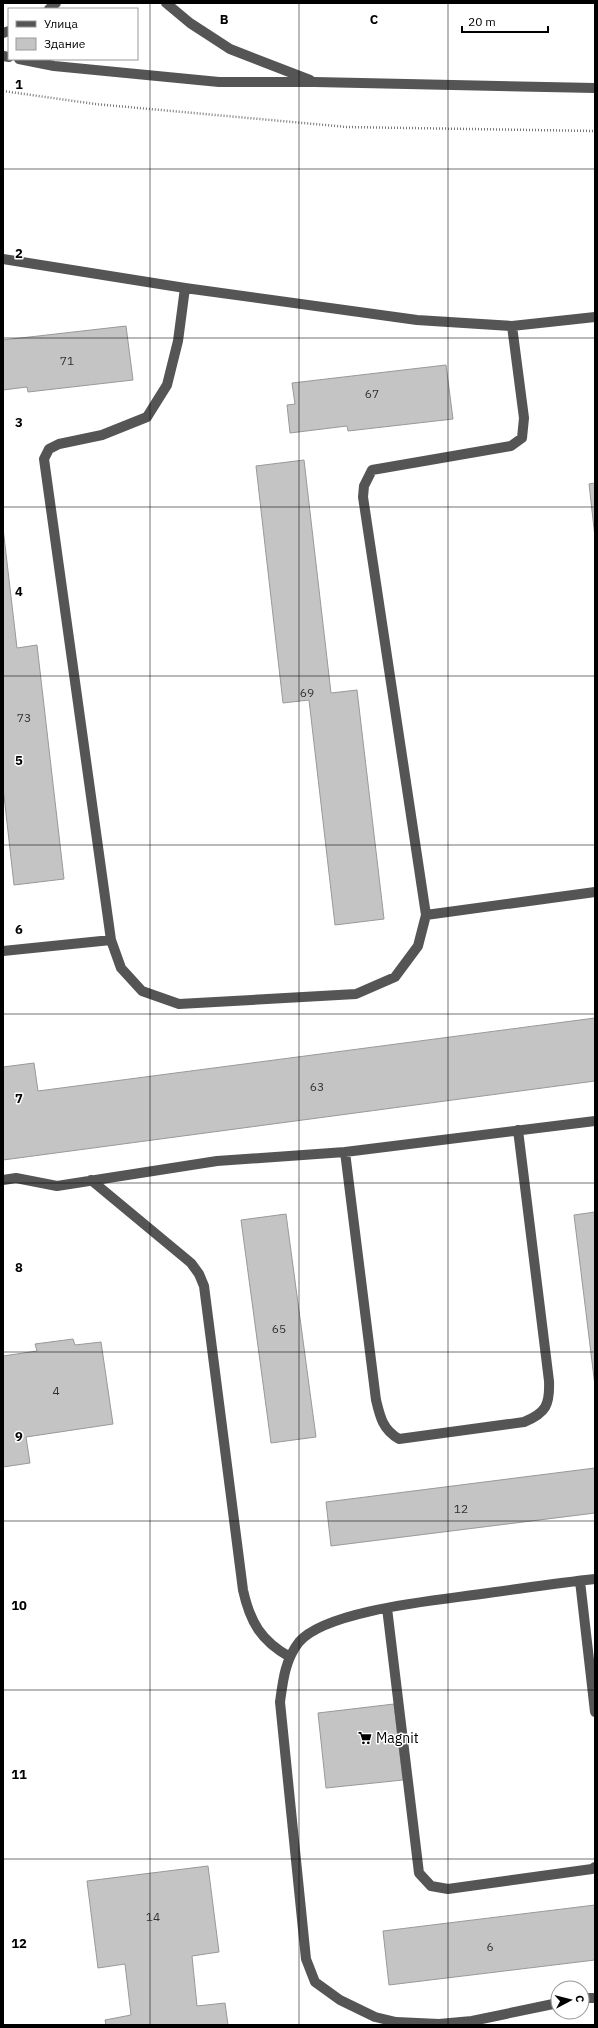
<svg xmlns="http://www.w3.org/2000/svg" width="598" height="2028" font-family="'IBM Plex Sans',sans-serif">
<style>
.building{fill:#c4c4c4;stroke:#999}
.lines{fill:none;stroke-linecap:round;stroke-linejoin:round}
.path{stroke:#777;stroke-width:2.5;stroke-dasharray:1 2;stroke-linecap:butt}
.minor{stroke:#555;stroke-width:10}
.grid{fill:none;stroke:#000;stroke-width:1;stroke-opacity:0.55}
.labels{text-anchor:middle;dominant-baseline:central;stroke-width:3;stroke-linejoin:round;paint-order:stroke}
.number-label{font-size:12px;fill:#313131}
.poi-label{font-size:14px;fill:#000;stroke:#fff;text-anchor:start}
.grid-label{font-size:13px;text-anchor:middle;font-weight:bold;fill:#000;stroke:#fff;stroke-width:3;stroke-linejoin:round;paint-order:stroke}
</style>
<rect width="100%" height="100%" fill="#fff"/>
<path class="building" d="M 126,326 L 133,380 L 28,392 L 27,387 L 3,390 L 3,340 Z
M 446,365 L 453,419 L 348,431 L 347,426 L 290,433 L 287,405 L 295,404 L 292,383 Z
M 304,460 L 331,693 L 357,690 L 384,919 L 335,925 L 309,700 L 283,703 L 256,466 Z
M 595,483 L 595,537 L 589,484 Z
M 3,528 L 17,648 L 37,645 L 64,879 L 14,885 L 3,787 Z
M 595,1018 L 595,1081 L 3,1160 L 3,1067 L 34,1063 L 38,1091 Z
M 595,1212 L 595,1386 L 574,1215 Z
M 286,1214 L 316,1437 L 271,1443 L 241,1220 Z
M 73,1339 L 75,1345 L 101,1342 L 113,1424 L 26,1437 L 30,1463 L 3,1467 L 3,1356 L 37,1351 L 35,1344 Z
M 595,1468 L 595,1513 L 331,1546 L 326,1502 Z
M 394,1704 L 403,1780 L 326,1788 L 318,1713 Z
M 208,1866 L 219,1952 L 192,1956 L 197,2006 L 225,2003 L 228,2025 L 106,2025 L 105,2020 L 131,2015 L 125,1964 L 98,1968 L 87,1881 Z
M 595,1905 L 595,1960 L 389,1985 L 383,1931 Z"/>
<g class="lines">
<path class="path" d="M 3,91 L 95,104 L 347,127 L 595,131"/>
<path class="minor" d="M 166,3 L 190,23 L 230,49 L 310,80
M 49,9 L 56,3
M 3,33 L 9,31
M 3,56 L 9,57
M 19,59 L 54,66 L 219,82 L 315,82 L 595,88
M 3,259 L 185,288 L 417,320 L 512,326
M 185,288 L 178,341 L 167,385 L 147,417 L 102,435 L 59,444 L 49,449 L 44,459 L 111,940 L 121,968 L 142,991 L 179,1004 L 356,994 L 395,977 L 418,946 L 426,915
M 595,317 L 512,326 L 524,418 L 522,438 L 511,446 L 372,470 L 364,486 L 363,497 L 426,915 L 595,892
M 3,951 L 111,940
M 345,1152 L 376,1400 C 380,1417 383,1430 399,1439 L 524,1422 C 546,1413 550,1405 549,1381 L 518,1130
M 3,1180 L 16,1178 L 57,1186 L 217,1161 L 345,1152 L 595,1121
M 91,1180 L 191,1263 L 199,1274 L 204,1286 L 243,1590 C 250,1622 261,1641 290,1657
M 580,1581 L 595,1712
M 387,1608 L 419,1873 L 431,1886 L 448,1889 L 592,1869 L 595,1867
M 582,1998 L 595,1998
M 558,2003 L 472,2021 L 439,2024 L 396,2022 L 375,2017 L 340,2000 L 315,1982 L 306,1959 L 280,1702 C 283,1680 285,1660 299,1642 C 326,1610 439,1600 481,1594 C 519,1589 557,1583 595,1579"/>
</g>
<path class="grid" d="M 150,3 L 150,2025M 299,3 L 299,2025M 448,3 L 448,2025M 3,169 L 595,169M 3,338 L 595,338M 3,507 L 595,507M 3,676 L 595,676M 3,845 L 595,845M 3,1014 L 595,1014M 3,1183 L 595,1183M 3,1352 L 595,1352M 3,1521 L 595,1521M 3,1690 L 595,1690M 3,1859 L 595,1859"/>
<defs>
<g id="supermarket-bare" transform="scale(1.08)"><path d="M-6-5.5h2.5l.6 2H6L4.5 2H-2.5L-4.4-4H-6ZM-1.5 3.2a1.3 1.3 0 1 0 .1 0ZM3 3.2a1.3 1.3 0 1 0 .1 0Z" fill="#000" stroke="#fff" stroke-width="2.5" paint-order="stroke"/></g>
</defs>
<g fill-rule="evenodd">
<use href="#supermarket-bare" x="365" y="1738"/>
</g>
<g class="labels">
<g class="number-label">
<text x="67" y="360">71</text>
<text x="372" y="393">67</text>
<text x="307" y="692">69</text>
<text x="24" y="717">73</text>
<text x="317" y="1086">63</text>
<text x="279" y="1328">65</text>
<text x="56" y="1390">4</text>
<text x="461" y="1508">12</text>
<text x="153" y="1916">14</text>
<text x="490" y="1946">6</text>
</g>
<g class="poi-label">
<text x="376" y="1738">Magnit</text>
</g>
</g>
<g class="grid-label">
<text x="224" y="24">B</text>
<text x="374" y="24">C</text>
<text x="19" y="89">1</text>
<text x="19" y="258">2</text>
<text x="19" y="427">3</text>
<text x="19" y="596">4</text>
<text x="19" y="765">5</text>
<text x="19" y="934">6</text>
<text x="19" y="1103">7</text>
<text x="19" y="1272">8</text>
<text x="19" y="1441">9</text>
<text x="19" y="1610">10</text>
<text x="19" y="1779">11</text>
<text x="19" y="1948">12</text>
</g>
<rect width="598" height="2028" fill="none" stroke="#000000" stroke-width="8"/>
<rect x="8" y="8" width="130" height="52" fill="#ffffff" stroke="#999999"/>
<rect x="16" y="21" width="20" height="6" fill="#555555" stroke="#999999"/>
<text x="44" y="28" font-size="12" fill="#000000">Улица</text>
<rect x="16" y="38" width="20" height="12" fill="#c4c4c4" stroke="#999999"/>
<text x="44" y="48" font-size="12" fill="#000000">Здание</text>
<g transform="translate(570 2000) rotate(83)"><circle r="19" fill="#ffffff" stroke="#999999"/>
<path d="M0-3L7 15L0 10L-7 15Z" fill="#000000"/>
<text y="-6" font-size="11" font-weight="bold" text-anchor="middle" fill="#000000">С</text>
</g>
<path d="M462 26v6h86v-6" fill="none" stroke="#000000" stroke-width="2"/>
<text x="468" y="26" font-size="12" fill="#000000" stroke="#ffffff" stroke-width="3" paint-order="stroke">20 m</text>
</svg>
